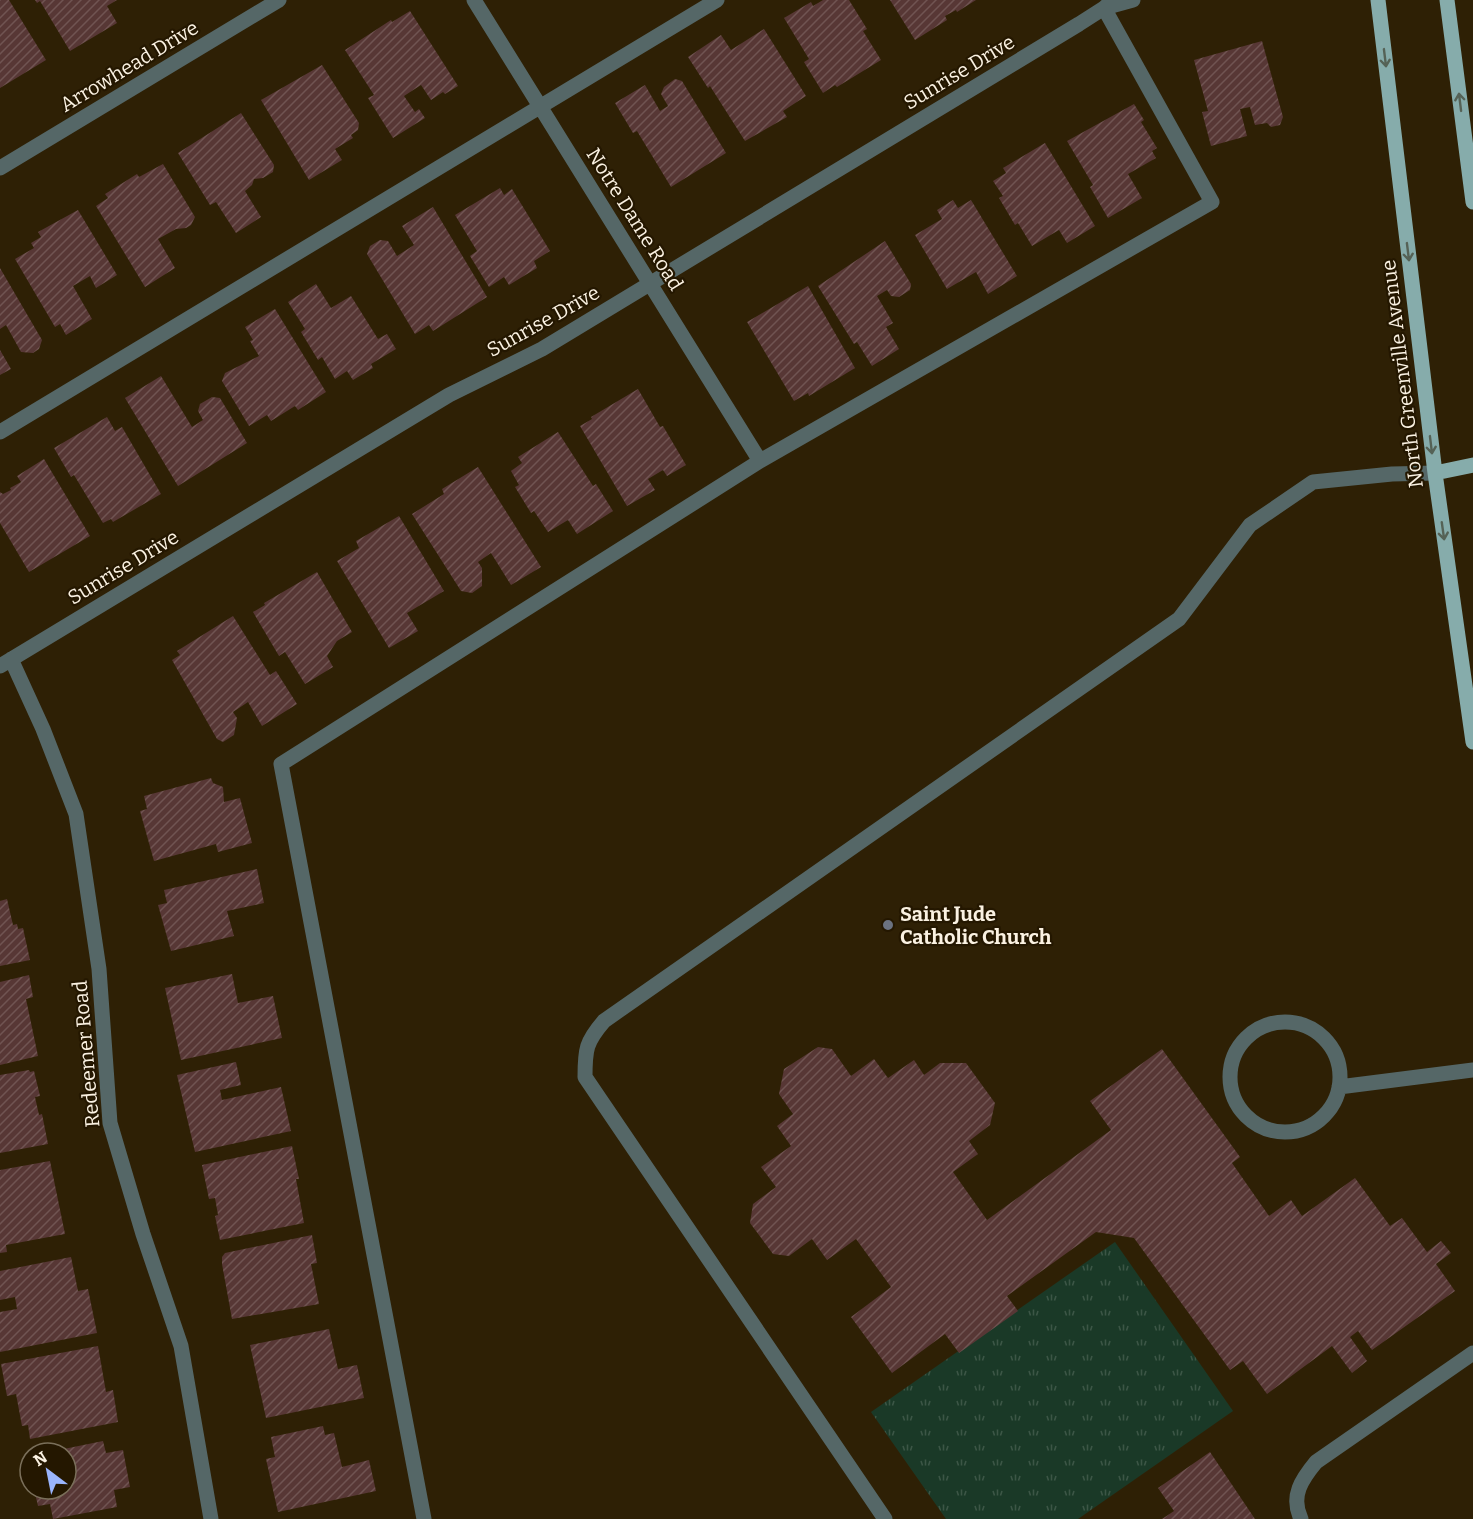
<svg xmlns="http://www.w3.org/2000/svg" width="1473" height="1519" font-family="Bitter,serif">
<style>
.grass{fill:url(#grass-tufts)}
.building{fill:url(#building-hatch)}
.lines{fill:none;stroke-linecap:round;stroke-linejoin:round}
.minor{stroke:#556767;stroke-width:15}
.major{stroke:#86acab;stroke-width:15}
.oneway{stroke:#556256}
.worship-dot{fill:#6b7280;stroke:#241700;stroke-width:2}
.labels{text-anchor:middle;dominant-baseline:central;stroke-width:4.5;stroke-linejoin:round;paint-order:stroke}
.street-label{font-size:20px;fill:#fbf2e2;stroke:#241700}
.poi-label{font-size:20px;font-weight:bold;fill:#fbf2e2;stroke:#241700;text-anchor:start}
</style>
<defs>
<pattern id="grass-tufts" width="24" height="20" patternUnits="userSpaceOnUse" patternTransform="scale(1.5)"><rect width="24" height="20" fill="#1a3927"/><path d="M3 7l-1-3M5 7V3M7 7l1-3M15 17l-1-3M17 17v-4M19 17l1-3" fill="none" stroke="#3c5646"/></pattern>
<pattern id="building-hatch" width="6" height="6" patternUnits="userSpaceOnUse" patternTransform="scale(1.5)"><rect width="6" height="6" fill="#573735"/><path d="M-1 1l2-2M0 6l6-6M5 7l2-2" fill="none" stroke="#705452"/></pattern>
</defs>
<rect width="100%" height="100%" fill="#2e2005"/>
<path class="grass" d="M 1115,1242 L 1233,1411 L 1078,1519 L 946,1519 L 871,1412 Z"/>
<path class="building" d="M 0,0 L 9,0 L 46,60 L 0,88 Z
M 35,0 L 117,0 L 107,6 L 117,23 L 70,51 L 40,1 L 37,3 Z
M 823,0 L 849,0 L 867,29 L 863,31 L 881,60 L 837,87 L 835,85 L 823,93 L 804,62 L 809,59 L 784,18 L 811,2 L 813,6 Z
M 890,0 L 976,0 L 957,12 L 956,10 L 945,16 L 947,20 L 915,40 Z
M 410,11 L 458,86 L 445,94 L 443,92 L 431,100 L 421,85 L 404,96 L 415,112 L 419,109 L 425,118 L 393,138 L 368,98 L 374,95 L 345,50 L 391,20 L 392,22 Z
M 764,29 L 806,96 L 783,111 L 787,117 L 745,141 L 710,86 L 708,88 L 688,57 L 721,35 L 731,50 Z
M 1262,41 L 1283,117 L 1280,125 L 1271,127 L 1267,123 L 1255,125 L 1250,107 L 1240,109 L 1247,136 L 1211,146 L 1202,112 L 1208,111 L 1194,60 Z
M 322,65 L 359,123 L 358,130 L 351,135 L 353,138 L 335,149 L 342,160 L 309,180 L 261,100 Z
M 675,79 L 682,81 L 726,153 L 671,187 L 637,131 L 633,133 L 615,103 L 645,85 L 660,111 L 668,106 L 661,94 L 664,87 Z
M 1134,104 L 1144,120 L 1141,122 L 1157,148 L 1152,151 L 1156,158 L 1128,174 L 1142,198 L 1108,218 L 1090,187 L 1093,185 L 1067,141 Z
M 241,113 L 274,165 L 273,172 L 263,178 L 254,179 L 252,185 L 245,191 L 261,217 L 236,233 L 216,202 L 210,205 L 178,153 Z
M 1045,143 L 1095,226 L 1067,243 L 1059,230 L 1032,246 L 1018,223 L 1015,225 L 999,198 L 1003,196 L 993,181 L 1006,173 L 1003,168 Z
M 163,164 L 195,217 L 191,225 L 186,228 L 176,229 L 158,239 L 175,268 L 145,287 L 96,206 L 108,198 L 105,194 L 137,174 L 139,177 Z
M 500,188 L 504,195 L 512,189 L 550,251 L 534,261 L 537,268 L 509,285 L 504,277 L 489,287 L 470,256 L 477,251 L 455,215 Z
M 953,200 L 958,208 L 971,200 L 1017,276 L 988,294 L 976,272 L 947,289 L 915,235 L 942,219 L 937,210 Z
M 433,207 L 487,297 L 433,331 L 429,325 L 415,334 L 367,254 L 370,246 L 380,240 L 388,241 L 397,256 L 414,245 L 402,226 Z
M 78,210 L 117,275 L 96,288 L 90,276 L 73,286 L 92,319 L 66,335 L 60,324 L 55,327 L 15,259 L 34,248 L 31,243 L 41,237 L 38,232 Z
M 885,241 L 911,284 L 910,290 L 899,297 L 891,296 L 887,290 L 877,296 L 893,323 L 886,327 L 899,349 L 872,366 L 857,342 L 854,344 L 818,286 Z
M 0,268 L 42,340 L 39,349 L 33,353 L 21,352 L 6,325 L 0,329 Z
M 316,284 L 331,308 L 351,296 L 378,339 L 387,334 L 396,349 L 371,364 L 373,368 L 353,380 L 347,371 L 335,379 L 322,357 L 318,360 L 301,332 L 305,329 L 288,302 Z
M 808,286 L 855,368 L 809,396 L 808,393 L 794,401 L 747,322 Z
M 275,309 L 326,392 L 298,410 L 295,406 L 271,421 L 267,415 L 249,426 L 222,381 L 225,373 L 259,356 L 250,341 L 253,340 L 245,327 Z
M 0,350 L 11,369 L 0,375 Z
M 161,376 L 192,427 L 203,420 L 198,411 L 200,404 L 212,397 L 220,398 L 247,443 L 178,486 L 125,398 Z
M 638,389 L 660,427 L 663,426 L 686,465 L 667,476 L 663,470 L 648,479 L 655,490 L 627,506 L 580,426 L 592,419 L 591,417 Z
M 107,417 L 115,431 L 122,427 L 161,494 L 113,522 L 111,519 L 103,523 L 74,475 L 71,477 L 54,448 Z
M 558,432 L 593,486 L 596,484 L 613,511 L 577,534 L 568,520 L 548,532 L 534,511 L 531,513 L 515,487 L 519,485 L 511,471 L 522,463 L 518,457 Z
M 44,459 L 90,536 L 29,572 L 0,523 L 0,492 L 3,494 L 11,490 L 10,488 L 21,482 L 17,476 Z
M 478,467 L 541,567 L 511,585 L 491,553 L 478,562 L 482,568 L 482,586 L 472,593 L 461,591 L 412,514 L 444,494 L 442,489 Z
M 399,516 L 444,591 L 407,613 L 418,631 L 389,648 L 337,561 L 359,548 L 356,541 Z
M 317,572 L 352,632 L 337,641 L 327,656 L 333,667 L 305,684 L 285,652 L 279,656 L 253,612 L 265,605 L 264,603 Z
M 233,616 L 270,675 L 276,671 L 297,704 L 262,726 L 248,702 L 233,712 L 237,718 L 234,735 L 223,742 L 217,739 L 172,660 L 180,655 L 177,651 Z
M 211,778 L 213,783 L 223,787 L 224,802 L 240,798 L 252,843 L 218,852 L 216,844 L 154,861 L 140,811 L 147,809 L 144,796 Z
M 257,869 L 264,903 L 227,911 L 234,936 L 171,951 L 158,905 L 167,903 L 164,890 Z
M 7,899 L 13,925 L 17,924 L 18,929 L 23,928 L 30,960 L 0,966 L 0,901 Z
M 232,974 L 238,1003 L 273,996 L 282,1038 L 181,1060 L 165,988 Z
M 29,975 L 33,997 L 26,999 L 38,1056 L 0,1065 L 0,982 Z
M 818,1047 L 832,1049 L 851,1076 L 874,1059 L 888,1078 L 914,1060 L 924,1075 L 940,1063 L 966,1063 L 995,1103 L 990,1125 L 969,1141 L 978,1154 L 953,1172 L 987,1220 L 1111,1130 L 1090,1101 L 1162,1049 L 1240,1157 L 1232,1163 L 1269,1216 L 1291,1200 L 1302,1216 L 1355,1178 L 1390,1226 L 1402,1218 L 1427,1252 L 1441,1241 L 1451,1253 L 1436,1264 L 1455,1291 L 1372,1350 L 1358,1331 L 1350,1337 L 1367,1361 L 1352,1373 L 1332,1346 L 1267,1394 L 1243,1361 L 1230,1370 L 1134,1238 L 1096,1232 L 1007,1296 L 1018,1311 L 959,1353 L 945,1334 L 892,1373 L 851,1317 L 891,1287 L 856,1239 L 827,1260 L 812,1239 L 789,1256 L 773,1254 L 750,1223 L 753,1204 L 776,1187 L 761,1167 L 791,1146 L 777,1126 L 793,1114 L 779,1094 L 784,1069 Z
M 236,1062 L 241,1085 L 220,1090 L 222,1100 L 281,1087 L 291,1131 L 195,1152 L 177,1075 Z
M 29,1070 L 30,1072 L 34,1071 L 40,1096 L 35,1097 L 39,1115 L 42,1114 L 48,1144 L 0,1153 L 0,1075 Z
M 292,1146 L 299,1179 L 296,1179 L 304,1223 L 220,1240 L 215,1216 L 218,1215 L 215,1198 L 209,1199 L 202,1165 Z
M 50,1161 L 65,1234 L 6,1245 L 7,1252 L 0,1253 L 0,1170 Z
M 312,1235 L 317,1263 L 311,1264 L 319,1304 L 232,1319 L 222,1264 L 222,1257 L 225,1253 Z
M 71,1257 L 78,1291 L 88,1289 L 97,1333 L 0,1352 L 0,1312 L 17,1309 L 15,1297 L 0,1300 L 0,1271 Z
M 329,1329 L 338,1369 L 357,1365 L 364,1398 L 266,1418 L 250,1345 Z
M 98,1346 L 106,1392 L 113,1390 L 118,1422 L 30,1439 L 28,1425 L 22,1426 L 16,1394 L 7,1396 L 1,1364 Z
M 323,1426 L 325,1435 L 334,1433 L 342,1467 L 369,1460 L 376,1491 L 278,1512 L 266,1459 L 275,1457 L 271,1437 Z
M 103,1441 L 106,1453 L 123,1450 L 130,1487 L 114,1490 L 117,1507 L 53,1519 L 50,1504 L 38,1506 L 34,1489 L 66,1489 L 66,1453 L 49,1452 Z
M 1210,1452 L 1255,1519 L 1162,1519 L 1174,1511 L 1158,1488 Z"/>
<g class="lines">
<path class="minor" d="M 474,0 L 760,461
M 1104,8 L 1133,0
M 0,168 L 279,0
M 0,432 L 717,0
M 11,659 L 43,729 L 76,814 L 99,969 L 110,1123 L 143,1234 L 181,1346 L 211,1519
M 0,666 L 449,395 L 542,349 L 1079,24 L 1104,8 L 1113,0
M1230 1077a55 55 0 1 1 110 0a55 55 0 1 1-110 0Z
M 1339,1087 L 1473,1070
M 424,1519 L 281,764 L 760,461 L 1212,202 L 1104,8
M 885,1519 L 585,1077 C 585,1049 586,1042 604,1021 L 1179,619 L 1250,525 L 1313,482 L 1392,474 L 1435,473
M 1301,1519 C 1290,1496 1302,1479 1316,1462 L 1473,1353"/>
<path class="major" d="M 1378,0 L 1435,473 L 1473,742
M 1447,0 L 1473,202
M 1435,473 L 1473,465"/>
</g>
<defs><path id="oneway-shaft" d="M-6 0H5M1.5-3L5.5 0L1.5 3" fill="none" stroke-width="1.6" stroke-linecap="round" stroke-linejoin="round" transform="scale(1.5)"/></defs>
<g class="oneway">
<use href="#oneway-shaft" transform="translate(1385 58) rotate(83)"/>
<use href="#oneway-shaft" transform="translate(1460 102) rotate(-97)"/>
<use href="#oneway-shaft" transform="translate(1408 252) rotate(83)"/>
<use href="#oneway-shaft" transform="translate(1431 445) rotate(83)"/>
<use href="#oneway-shaft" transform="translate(1443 531) rotate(82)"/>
</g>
<circle class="worship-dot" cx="888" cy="925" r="6"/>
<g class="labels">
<g class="street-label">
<text transform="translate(129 66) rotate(-31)">Arrowhead Drive</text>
<text transform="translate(959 72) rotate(-31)">Sunrise Drive</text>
<text transform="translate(635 219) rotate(58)">Notre Dame Road</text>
<text transform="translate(543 321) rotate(-29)">Sunrise Drive</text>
<text transform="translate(1402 374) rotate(-97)">North Greenville Avenue</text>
<text transform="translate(123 567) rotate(-31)">Sunrise Drive</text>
<text transform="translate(86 1054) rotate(-95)">Redeemer Road</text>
</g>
<g class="poi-label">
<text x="900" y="914">Saint Jude<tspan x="900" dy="23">Catholic Church</tspan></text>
</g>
</g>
<g transform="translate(48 1471) rotate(328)"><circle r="28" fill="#241700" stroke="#7a6f5a" stroke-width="1.5"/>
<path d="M0-4.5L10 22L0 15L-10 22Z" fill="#9ab5fd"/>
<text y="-9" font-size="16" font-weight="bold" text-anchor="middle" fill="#fbf2e2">N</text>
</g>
</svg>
